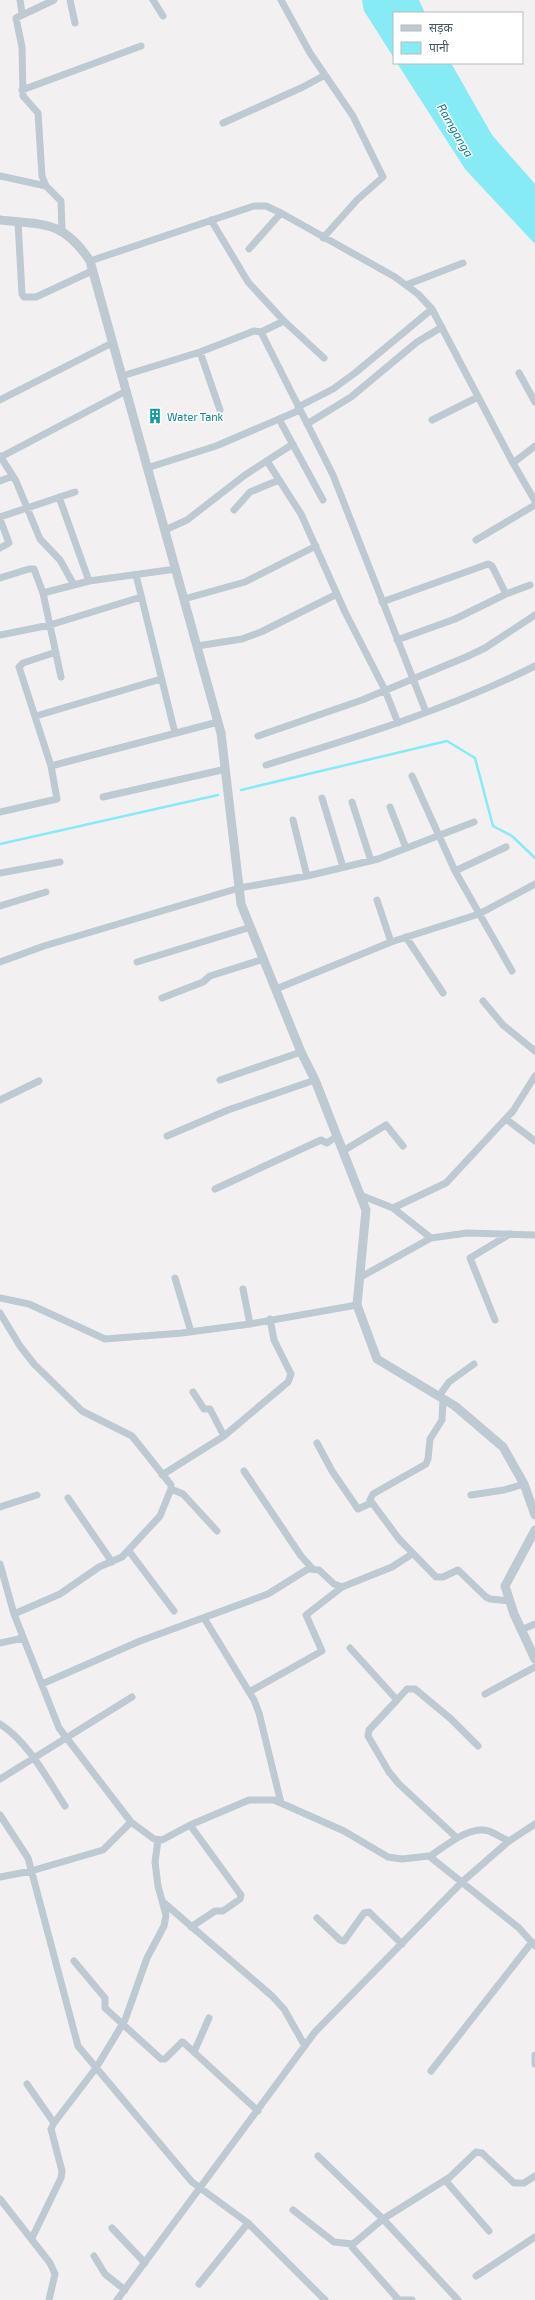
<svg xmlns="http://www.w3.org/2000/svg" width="535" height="2300" font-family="'Exo 2','Noto Sans Devanagari',sans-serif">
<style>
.water{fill:#86ebf4}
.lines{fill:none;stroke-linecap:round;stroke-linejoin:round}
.stream{stroke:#86ebf4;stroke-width:2.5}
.minor{stroke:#bdcad1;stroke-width:7}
.tertiary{stroke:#bdcad1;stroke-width:9}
.labels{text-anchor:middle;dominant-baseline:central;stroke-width:3;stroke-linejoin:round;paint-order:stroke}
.culture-label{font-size:11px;fill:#0d838f;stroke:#fff;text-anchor:start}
.water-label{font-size:12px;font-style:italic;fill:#057c87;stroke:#fff}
</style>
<rect width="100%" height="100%" fill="#f3f0f1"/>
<path class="water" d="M 362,0 L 419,0 L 425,13 L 394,13 L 394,58 L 364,11 Z
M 397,63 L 451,63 L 492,135 L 535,184 L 535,244 L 465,169 Z"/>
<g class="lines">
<path class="stream" d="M 241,790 L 447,741 L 475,758 L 493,826 L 512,836 L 535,858
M 0,844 L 218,795"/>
<path class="minor" d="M 20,0 L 22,13
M 54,0 L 16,18 L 22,47 L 23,96 L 38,113 L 42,176 L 46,186 L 61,201 L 62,231
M 70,0 L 75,23
M 153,0 L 163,16
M 281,0 L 310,53 L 353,116 L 383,177 L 357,200 L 323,238
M 22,90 L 141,46
M 223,123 L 303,87 L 325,75
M 0,176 L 46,186
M 211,220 L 248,282 L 284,321 L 324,358
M 18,222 L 22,294 L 24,297 L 36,297 L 92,271
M 249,249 L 281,213
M 90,261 L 254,206 L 266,206 L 281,213 L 395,277 L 418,294 L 432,309 L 513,463 L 535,501
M 406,285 L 463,263
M 261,332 L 284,321
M 200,352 L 220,410
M 519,373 L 535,402
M 122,376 L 200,352 L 254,331 L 261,332 L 333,475 L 426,712
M 0,400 L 112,343
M 298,407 L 333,389 L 355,373 L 432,309
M 279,419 L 323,500
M 432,420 L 478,397
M 307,424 L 351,397 L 417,342 L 442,327
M 0,456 L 16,481 L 40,539 L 60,560 L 74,585
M 1,457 L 126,391
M 267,461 L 301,514 L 345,612 L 385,690 L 398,723
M 513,463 L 535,446
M 147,468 L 216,446 L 300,410
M 0,481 L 13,476
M 59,497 L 89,581
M 234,510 L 250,492 L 279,480
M 0,517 L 75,492
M 0,519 L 9,543 L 0,548
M 165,530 L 187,520 L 245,475 L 293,444
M 476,540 L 535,505
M 136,575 L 175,733
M 0,578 L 29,569 L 34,569 L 43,593 L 89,581 L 176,569
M 43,593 L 61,677
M 184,599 L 245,582 L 316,546
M 382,602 L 488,564 L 492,566 L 506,594
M 0,635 L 50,625 L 141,597
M 397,640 L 455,619 L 506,594 L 530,585
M 197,646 L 242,639 L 261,632 L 337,594
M 36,716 L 161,679
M 258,736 L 362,700 L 466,657 L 485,648 L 535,615
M 266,765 C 357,737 449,709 535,666
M 51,766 L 218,722
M 412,776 L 455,871 L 512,971
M 103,797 L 226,769
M 322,798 L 343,867
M 352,802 L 371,861
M 390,807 L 406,848
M 0,812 L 57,799 L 51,766 L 19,667 L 23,663 L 56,652
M 293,820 L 307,876
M 455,871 L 506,847
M 0,873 L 60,862
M 377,900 L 391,942
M 0,906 L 46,892
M 406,937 L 443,993
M 0,962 L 44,946 L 239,888 L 307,876 L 378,859 L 474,822
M 137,962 L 251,927
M 276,989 L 391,942 L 479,914 L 535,884
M 162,998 L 203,982 L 210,976 L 264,959
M 483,1001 L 503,1025 L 535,1051
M 220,1080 L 301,1052
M 0,1100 L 39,1081
M 506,1119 L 535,1141
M 167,1136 L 228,1110 L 315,1080
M 343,1151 L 386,1125 L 403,1146
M 215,1189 L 321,1140 L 327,1143 L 337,1136
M 360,1195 L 393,1208 L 431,1238 L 467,1233 L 535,1235
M 393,1208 L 446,1183 L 513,1111 L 535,1076
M 175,1278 L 191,1332
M 359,1278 L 431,1238
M 243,1289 L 250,1324
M 0,1298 L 29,1304 L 105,1339 L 182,1333 L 250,1324 L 357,1305
M 0,1313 L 20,1346 L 34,1364 L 82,1411 L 132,1436 L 171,1485 L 171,1489 L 160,1516 L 122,1557 L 99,1567 L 60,1594 L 14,1614
M 495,1320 L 470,1258 L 510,1234
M 193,1392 L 204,1409 L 210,1409 L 224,1436
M 439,1396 L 449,1382 L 474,1364
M 443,1399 L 442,1420 L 430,1439 L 428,1459 L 426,1464 L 373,1494 L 370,1500 L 399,1539 L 436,1577 L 443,1577 L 458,1570 L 486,1597 L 490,1599 L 510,1601
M 317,1443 L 332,1471 L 358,1509 L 371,1503
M 244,1471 L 301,1556 L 312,1568
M 162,1475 L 224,1436 L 288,1382 L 291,1374 L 274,1340 L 270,1319
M 171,1489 L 183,1494 L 217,1531
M 471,1495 L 504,1490 L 524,1484
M 68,1498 L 112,1562
M 0,1507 L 37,1495
M 129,1551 L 174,1611
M 0,1564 L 14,1614 L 59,1728 L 131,1822 L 154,1839 L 162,1840 L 190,1825 L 249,1800 L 274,1800 L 344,1831 L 388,1857 L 402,1859 L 429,1856 L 519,1928 L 535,1946
M 204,1618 L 254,1700 L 259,1713 L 281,1803
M 521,1630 L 535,1624
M 0,1643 L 23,1638
M 350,1648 L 397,1700 L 369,1730 L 368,1736 L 389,1772 L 399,1784 L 457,1838
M 42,1684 L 140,1641 L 268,1594 L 308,1569 L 319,1570 L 334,1584 L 342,1587 L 392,1567 L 412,1554
M 249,1692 L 322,1651 L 306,1615 L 342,1587
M 485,1694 L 535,1667
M 397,1700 L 407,1689 L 415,1689 L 451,1719 L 478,1746
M 0,1724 C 29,1743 46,1777 65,1806
M 0,1779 L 132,1697
M 0,1815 L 28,1858 L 78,2046 L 192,2182 L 248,2223 L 325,2300
M 190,1825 L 241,1895 L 240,1899 L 223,1911 L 215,1911 L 191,1927
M 430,1856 C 446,1846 469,1825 489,1831 C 496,1834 502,1838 509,1841
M 0,1877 L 31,1871 L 103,1850 L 131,1822
M 163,1902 L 272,1996 L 284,2009 L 305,2046
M 317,1918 L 340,1940 L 344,1941 L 364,1913 L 369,1912 L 402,1944
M 74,1961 L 105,1998 L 105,2008 L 161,2059 L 165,2059 L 182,2042 L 184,2043 L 258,2111
M 194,2052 L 209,2018
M 535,2055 L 535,2064
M 431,2071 L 532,1942
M 27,2084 L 54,2123
M 318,2156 L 383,2219 L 458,2300
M 445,2180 L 489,2231
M 0,2199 L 50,2263 L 55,2274 L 49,2300
M 293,2210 L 334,2242 L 353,2244
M 112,2228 L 145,2263
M 32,2238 L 61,2178 L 62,2171 L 51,2129 L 54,2123 L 96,2068 L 125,2020 L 147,1958 L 164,1926 L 166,1915 L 158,1886 L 155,1862 L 158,1840
M 94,2256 L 105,2274 L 125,2290
M 476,2276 L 535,2237
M 199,2284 L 248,2223
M 398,2299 L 352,2247 L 353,2244 L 383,2219 L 450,2177 L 476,2152 L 482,2153 L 514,2183 L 524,2183 L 535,2176
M 117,2300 L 315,2032 L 462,1882 L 509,1841 L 535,1824
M 396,2300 L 412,2300"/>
<path class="tertiary" d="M 0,220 C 44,225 63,220 90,261 L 221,733 L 241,904 L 301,1052 L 315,1080 L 366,1210 L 357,1305 L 377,1359 L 455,1406 L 503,1447 L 524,1484 L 535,1515
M 535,1530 L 505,1586 L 514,1614 L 535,1659"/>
</g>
<defs>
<g id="building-bare" transform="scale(1.2)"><path d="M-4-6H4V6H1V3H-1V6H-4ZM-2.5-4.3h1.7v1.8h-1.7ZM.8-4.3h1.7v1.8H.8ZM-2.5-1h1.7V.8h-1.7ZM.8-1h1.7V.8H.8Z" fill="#0f9aa8" stroke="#fff" stroke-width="2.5" paint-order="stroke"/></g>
</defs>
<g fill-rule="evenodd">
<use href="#building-bare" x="155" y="416"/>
</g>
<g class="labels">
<g class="culture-label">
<text x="167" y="416">Water Tank</text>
</g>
<g class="water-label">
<text transform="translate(456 130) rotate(60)">Ramganga</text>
</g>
</g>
<rect x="393" y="12" width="130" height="52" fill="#ffffff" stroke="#b5bcbf"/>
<rect x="401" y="25" width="20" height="6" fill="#bdcad1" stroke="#b5bcbf"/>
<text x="429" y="32" font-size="12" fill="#475760">सड़क</text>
<rect x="401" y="42" width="20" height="12" fill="#86ebf4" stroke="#b5bcbf"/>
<text x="429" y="52" font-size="12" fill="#475760">पानी</text>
</svg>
